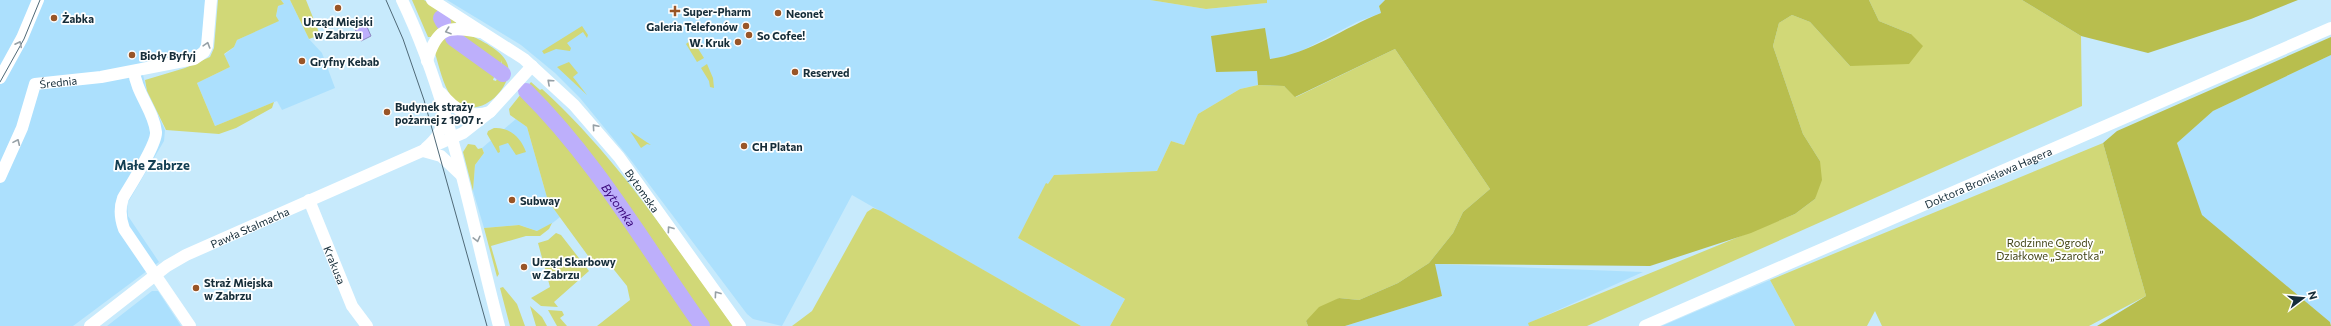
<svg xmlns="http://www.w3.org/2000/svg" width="2331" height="326" font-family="Commissioner,sans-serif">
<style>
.built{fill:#ace0fd}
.green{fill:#d1d877;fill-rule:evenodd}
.forest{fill:#b8be4e}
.water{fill:#bdaffb;stroke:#8b88c1}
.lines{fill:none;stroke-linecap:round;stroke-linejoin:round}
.river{stroke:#bdaffb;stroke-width:16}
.minor{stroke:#fff;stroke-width:12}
.tram{stroke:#4f6977;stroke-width:1}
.oneway{stroke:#96a0a6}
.poi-dot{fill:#995527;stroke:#fff;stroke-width:1.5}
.labels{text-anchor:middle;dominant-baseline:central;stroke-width:3.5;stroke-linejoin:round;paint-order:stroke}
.poi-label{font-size:11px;font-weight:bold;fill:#162d39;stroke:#fff;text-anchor:start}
.street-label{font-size:11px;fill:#162d39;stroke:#fff}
.park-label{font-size:11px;fill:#444619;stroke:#fff}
.water-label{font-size:12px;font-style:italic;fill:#350177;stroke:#fff}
.quarter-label{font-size:13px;font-weight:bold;fill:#133f53;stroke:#fff}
</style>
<rect width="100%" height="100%" fill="#c7eafc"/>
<path class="built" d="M 0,0 L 205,0 L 202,49 L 195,53 L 140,63 L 147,91 L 165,130 L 164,141 L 127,204 L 128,216 L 159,262 L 73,326 L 0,326 Z
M 281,0 L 290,0 L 309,39 L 322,53 L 335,88 L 282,110 L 277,101 L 215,126 L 197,83 L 230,67 L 224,55 L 234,47 L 237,40 L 278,21 L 276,16 L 278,6 L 284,4 Z
M 447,0 L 1150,0 L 1206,9 L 1267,3 L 1267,0 L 1385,0 L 1379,6 L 1381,13 L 1357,22 L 1292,56 L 1270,59 L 1257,71 L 1258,85 L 1240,89 L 1198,114 L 1184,145 L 1171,141 L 1157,171 L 1054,175 L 1018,238 L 1125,299 L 1110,326 L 1081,326 L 852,195 L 782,326 L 753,319 L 747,314 L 630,159 L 580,98 L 555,73 L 521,45 Z
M 2331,55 L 2331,323 L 2201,215 L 2177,143 L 2213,111 Z
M 516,119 L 527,127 L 548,201 L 560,217 L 545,229 L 537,231 L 519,225 L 484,228 L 473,191 L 475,165 L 484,153 L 482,148 Z
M 1434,264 L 1643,272 L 1529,323 L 1529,326 L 1345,326 L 1442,296 Z
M 1770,280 L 1795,326 L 1662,326 Z
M 152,291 L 158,291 L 181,326 L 107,326 Z"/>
<path class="green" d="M 218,0 L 281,0 L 284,4 L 278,6 L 276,16 L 279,21 L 237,40 L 234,47 L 224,54 L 230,67 L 197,83 L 215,126 L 274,102 L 272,108 L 236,128 L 219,134 L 166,130 L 147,91 L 145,80 L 185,68 L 210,57 L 214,48 Z
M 290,0 L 306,0 L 320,35 L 309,39 Z
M 412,0 L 424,0 L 456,21 L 456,23 L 440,27 L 431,37 L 428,37 Z
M 1150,0 L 1267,0 L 1267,3 L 1206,9 Z
M 1869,0 L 2022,0 L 2081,36 L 2082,106 L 1587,326 L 1529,326 L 1528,323 L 1795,214 L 1815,199 L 1820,161 L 1803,134 L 1773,46 L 1779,23 L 1792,15 L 1810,22 L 1850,66 L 1911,34 L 1879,21 Z
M 582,26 L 588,35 L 587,38 L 583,32 L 567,43 L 571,48 L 570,51 L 556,49 L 544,54 L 542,51 Z
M 468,34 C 480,40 502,50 507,63 C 517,85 476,128 451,96 C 443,85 439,66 435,53 L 444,36 ZM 456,35 L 500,66 L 502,60 L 501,66 L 506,70 L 500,78 L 498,76 L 496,81 L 493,80 L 495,74 L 451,40 Z
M 692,39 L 704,58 L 697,62 L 686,44 Z
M 1395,49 L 1490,189 L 1463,212 L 1453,233 L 1429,263 L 1398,283 L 1359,300 L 1339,298 L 1306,321 L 1308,326 L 1110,326 L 1125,299 L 1018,238 L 1046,183 L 1048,184 L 1054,175 L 1157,171 L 1171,141 L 1184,145 L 1198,114 L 1240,89 L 1258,85 L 1284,86 L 1296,97 Z
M 569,62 L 578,73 L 573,77 L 587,95 L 557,67 Z
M 707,64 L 713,78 L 714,88 L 710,87 L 709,81 L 701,68 Z
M 531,82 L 540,90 L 542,89 C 617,157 674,244 733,326 L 706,326 L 596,167 L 577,142 L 527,87 Z
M 521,94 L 569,147 L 697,326 L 597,326 L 630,300 L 627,286 L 611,266 L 594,264 L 548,201 L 527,127 L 510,115 L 509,109 Z
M 494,128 C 510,127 521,138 526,152 L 516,155 L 508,143 L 499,146 L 500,152 L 498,153 L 487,134 L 488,131 Z
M 630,131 L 651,145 L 647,144 L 641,148 Z
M 2103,143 L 2146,296 L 2089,326 L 1882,326 L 1875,311 L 1867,326 L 1795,326 L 1770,280 Z
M 468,144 L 475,145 L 478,149 L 482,148 L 484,153 L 475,165 L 473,191 L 463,152 Z
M 873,208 L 881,211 L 1081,326 L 792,326 L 812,311 L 867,212 Z
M 552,223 L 549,229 L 540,236 L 526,236 L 491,246 L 499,274 L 497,277 L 484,228 L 519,225 L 537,231 Z
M 556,233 L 561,235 L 589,271 L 554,302 L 558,307 L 541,306 L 531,298 L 550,287 L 538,243 L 548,240 Z
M 503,287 L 517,304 L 525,326 L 510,326 L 500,288 Z
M 530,306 L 542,317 L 547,326 L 536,326 Z
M 548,310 L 562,311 L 564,315 L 560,318 L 567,326 L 557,326 Z"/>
<path class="forest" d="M 1385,0 L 1869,0 L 1879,21 L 1911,34 L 1923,46 L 1909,64 L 1850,66 L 1810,22 L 1792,15 L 1779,23 L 1773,46 L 1803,134 L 1820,161 L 1822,180 L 1815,199 L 1795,214 L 1751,233 L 1650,266 L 1435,264 L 1442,296 L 1345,326 L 1308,326 L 1306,321 L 1319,307 L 1339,298 L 1359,300 L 1398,283 L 1429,263 L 1453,233 L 1463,212 L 1490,189 L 1395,49 L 1295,97 L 1284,86 L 1258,85 L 1257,71 L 1216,72 L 1211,36 L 1265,28 L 1270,59 C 1309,54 1345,27 1381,13 L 1379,6 Z
M 2022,0 L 2298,0 L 2251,19 L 2148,53 L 2081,36 Z
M 2331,37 L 2331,55 L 2213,111 L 2177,143 L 2202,215 L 2330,322 L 2331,326 L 2097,326 L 2146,296 L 2103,143 L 2117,131 Z"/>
<path class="water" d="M 364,20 L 371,36 L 361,41 L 353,25 Z"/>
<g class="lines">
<g class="river">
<path d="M 441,18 L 443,22"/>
<path d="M 453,38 L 503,74"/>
<path id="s1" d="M 526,91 C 596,160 645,246 702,326"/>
</g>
<g class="minor">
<path d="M 402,0 C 451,102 470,217 499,326"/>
<path id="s2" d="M 432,0 L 524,59 L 574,105 L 619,157 L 740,326"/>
<path d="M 427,61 C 436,29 447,25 479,32"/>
<path d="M 134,71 C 136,93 154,111 156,132 C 157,144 130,186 123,198 C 119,209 120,218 124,229 L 190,326"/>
<path d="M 0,78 L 22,38 L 38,0"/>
<path d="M 441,93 C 454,109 468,119 490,112"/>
<path d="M 426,148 C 437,138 443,131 442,116"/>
<path d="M 423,151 L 441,156 L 460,174"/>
<path id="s3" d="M 0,177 L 22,128 L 35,84 L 101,77 L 194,59 L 204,52 L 207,46 L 211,0"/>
<path id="s4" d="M 309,200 L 352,306 L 367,326"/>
<path id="s5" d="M 90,326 L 167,266 L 186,255 L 463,133 L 491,111 L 532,66"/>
<path id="s6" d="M 1645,326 L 2331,28"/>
</g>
<path class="tram" d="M 386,0 L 403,39 L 424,100 L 487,326
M 0,82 L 24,39 L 40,0"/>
</g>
<defs><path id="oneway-chevron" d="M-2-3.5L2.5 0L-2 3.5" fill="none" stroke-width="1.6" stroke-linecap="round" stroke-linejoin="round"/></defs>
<g class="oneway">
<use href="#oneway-chevron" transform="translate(448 31) rotate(161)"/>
<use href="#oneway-chevron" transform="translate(19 44) rotate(-63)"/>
<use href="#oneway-chevron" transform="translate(207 45) rotate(-73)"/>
<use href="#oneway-chevron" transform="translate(550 82) rotate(-138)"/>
<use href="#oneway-chevron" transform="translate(595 127) rotate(-131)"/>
<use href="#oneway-chevron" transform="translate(17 142) rotate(-66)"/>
<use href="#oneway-chevron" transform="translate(670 229) rotate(-126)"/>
<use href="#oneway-chevron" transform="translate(477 239) rotate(76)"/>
<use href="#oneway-chevron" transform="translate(717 294) rotate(-126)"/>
</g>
<g class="poi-dot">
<circle cx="338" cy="8" r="4"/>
<path d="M673 5h4v4h4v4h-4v4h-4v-4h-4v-4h4z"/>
<circle cx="778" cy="13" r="4"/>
<circle cx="54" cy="18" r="4"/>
<circle cx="746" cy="26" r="4"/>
<circle cx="749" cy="35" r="4"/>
<circle cx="738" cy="42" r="4"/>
<circle cx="132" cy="55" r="4"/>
<circle cx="302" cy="61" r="4"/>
<circle cx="795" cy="72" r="4"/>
<circle cx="387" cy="112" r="4"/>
<circle cx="744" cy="146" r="4"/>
<circle cx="512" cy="200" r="4"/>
<circle cx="524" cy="267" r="4"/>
<circle cx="196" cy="288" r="4"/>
</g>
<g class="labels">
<g class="poi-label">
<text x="683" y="11">Super-Pharm</text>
<text x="786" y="13">Neonet</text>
<text x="62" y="18">Żabka</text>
<text x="338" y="21" text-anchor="middle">Urząd Miejski<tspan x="338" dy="13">w Zabrzu</tspan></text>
<text x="738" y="26" text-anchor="end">Galeria Telefonów</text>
<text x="757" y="35">So Cofee!</text>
<text x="730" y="42" text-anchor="end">W. Kruk</text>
<text x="140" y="55">Bioły Byfyj</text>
<text x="310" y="61">Gryfny Kebab</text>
<text x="803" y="72">Reserved</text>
<text x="395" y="106">Budynek straży<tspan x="395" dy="13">pożarnej z 1907 r.</tspan></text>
<text x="752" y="146">CH Platan</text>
<text x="520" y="200">Subway</text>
<text x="532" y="261">Urząd Skarbowy<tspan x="532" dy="13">w Zabrzu</tspan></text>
<text x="204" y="282">Straż Miejska<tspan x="204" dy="13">w Zabrzu</tspan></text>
</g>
<g class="street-label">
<text stroke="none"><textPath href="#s3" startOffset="123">Średnia</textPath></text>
<text stroke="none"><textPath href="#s6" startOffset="374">Doktora Bronisława Hagera</textPath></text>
<text stroke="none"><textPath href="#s2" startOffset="287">Bytomska</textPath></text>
<text stroke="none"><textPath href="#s5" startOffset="189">Pawła Stalmacha</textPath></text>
<text stroke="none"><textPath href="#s4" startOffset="70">Krakusa</textPath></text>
</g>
<g class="park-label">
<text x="2050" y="242">Rodzinne Ogrody<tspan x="2050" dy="13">Działkowe „Szarotka”</tspan></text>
</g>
<g class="water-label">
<text stroke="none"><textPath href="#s1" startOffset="147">Bytomka</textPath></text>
</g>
<g class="quarter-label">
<text x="152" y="165">Małe Zabrze</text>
</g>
</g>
<g transform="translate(2303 298) rotate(74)" stroke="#ffffff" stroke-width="3" paint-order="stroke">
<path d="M0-3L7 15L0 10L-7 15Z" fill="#162d39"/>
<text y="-6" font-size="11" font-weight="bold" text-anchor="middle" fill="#162d39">N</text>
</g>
</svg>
